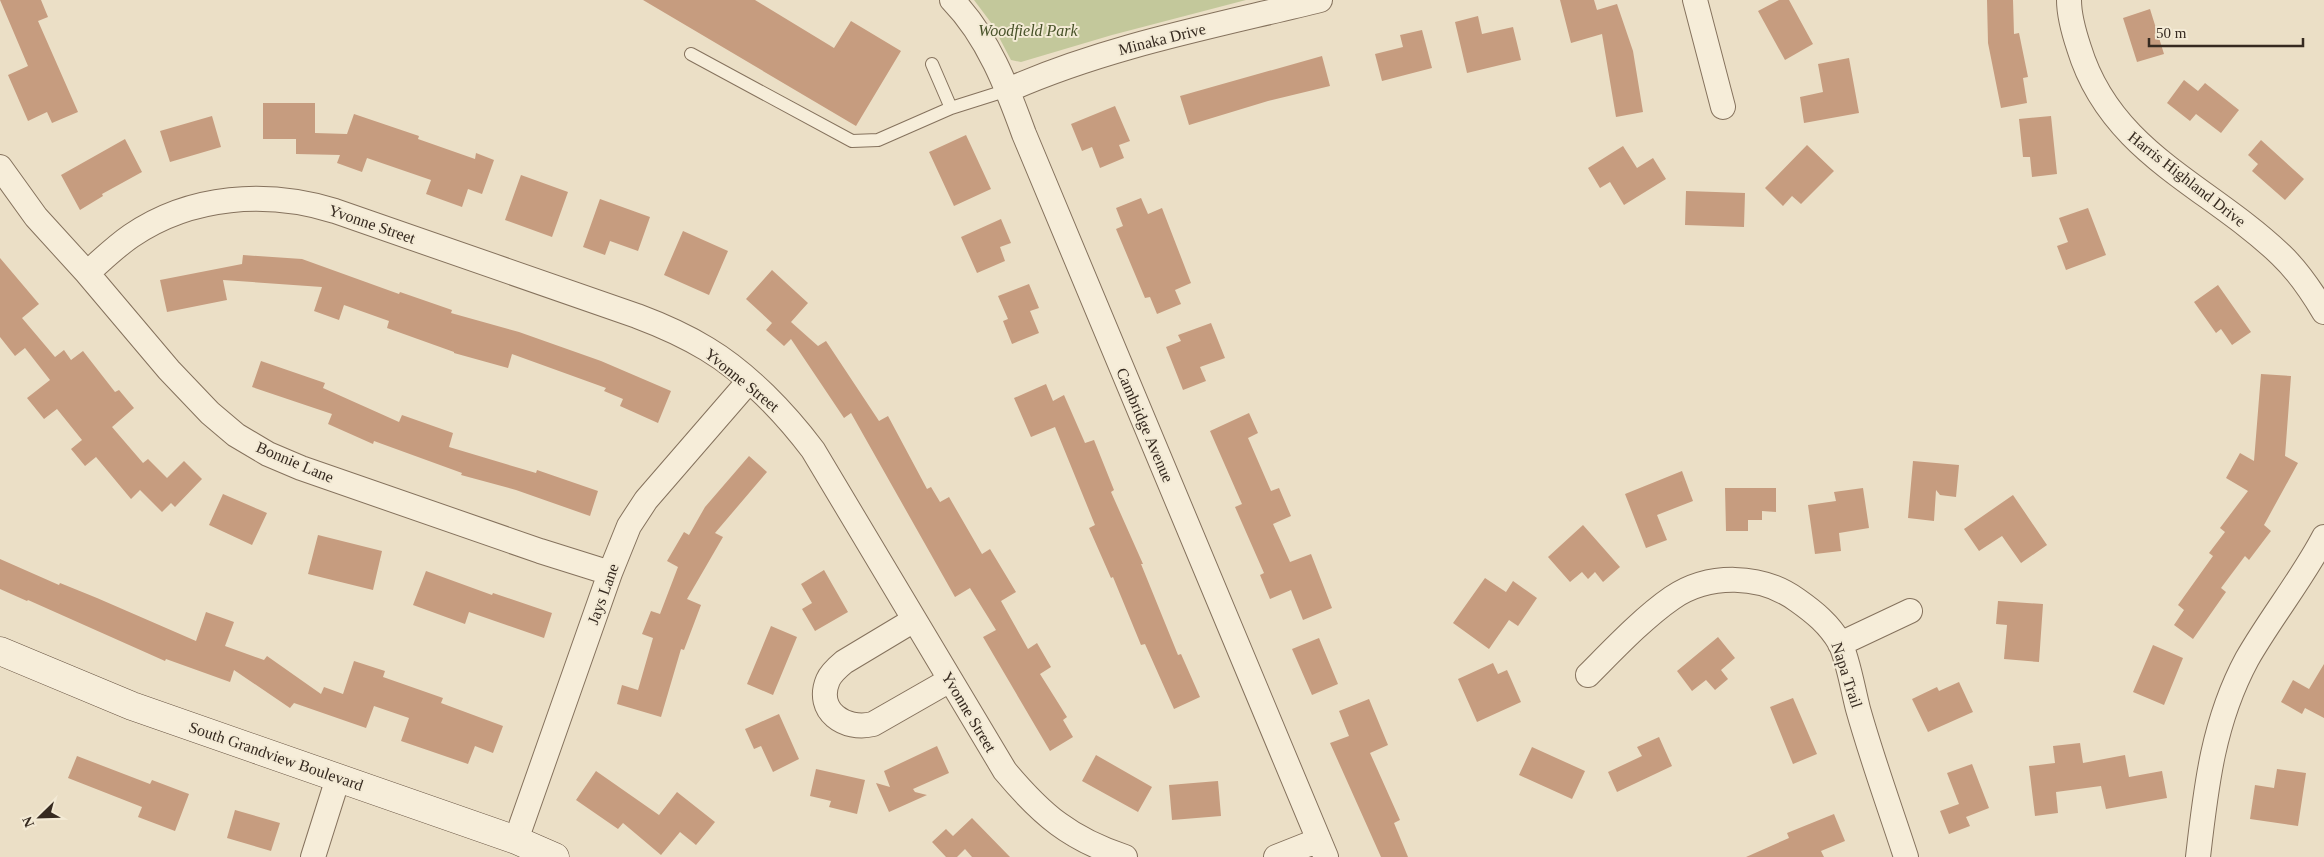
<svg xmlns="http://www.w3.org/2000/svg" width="2324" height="857" font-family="Georgia,serif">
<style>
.green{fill:#c3c89b}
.building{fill:#c69c7f}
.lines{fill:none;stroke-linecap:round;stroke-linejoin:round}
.lane-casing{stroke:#85725d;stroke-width:14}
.street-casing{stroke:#85725d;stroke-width:26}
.secondary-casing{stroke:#675341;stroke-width:29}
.lane{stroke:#f6edd9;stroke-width:12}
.street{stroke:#f6edd9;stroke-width:24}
.secondary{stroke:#f6edd9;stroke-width:28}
.labels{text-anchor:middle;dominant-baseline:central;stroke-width:4;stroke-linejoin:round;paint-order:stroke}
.park-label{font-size:16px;font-style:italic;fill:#475128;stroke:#f3ead5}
.street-label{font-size:16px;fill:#362a20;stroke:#f3ead5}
</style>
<rect width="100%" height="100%" fill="#ebdfc6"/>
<path class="green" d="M 974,0 L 1246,0 L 1112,35 L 1021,62 L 1011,60 L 992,24 Z"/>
<path class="building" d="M 0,0 L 41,0 L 48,17 L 38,21 L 78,112 L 52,123 L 47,112 L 28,121 L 8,75 L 28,66 Z
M 643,0 L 755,0 L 834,48 L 851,21 L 901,51 L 856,126 Z
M 1560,0 L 1594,0 L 1597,10 L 1617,4 L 1633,51 L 1643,112 L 1616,117 L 1602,34 L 1571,43 Z
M 1779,0 L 1789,0 L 1813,44 L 1785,60 L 1758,11 Z
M 1987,0 L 2013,0 L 2014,34 L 2019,33 L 2028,77 L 2023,78 L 2027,103 L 2001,108 L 1988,43 Z
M 2150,9 L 2164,54 L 2137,62 L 2123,18 Z
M 1478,16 L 1482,34 L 1513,27 L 1521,60 L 1467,73 L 1455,22 Z
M 1422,30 L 1432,68 L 1382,81 L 1375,54 L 1403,47 L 1400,35 Z
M 1322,56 L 1330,86 L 1268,101 L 1189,125 L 1180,96 Z
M 1849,58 L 1859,113 L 1804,123 L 1800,97 L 1823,92 L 1818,64 Z
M 2184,80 L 2198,91 L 2205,83 L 2239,110 L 2221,133 L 2196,114 L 2190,121 L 2167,103 Z
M 263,103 L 315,103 L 315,133 L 347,134 L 354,114 L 419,136 L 418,139 L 475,159 L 476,153 L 494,160 L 482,194 L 468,189 L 462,207 L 426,194 L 431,180 L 367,158 L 362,172 L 337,163 L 340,155 L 296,154 L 296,139 L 263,139 Z
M 1115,106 L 1130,141 L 1119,145 L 1124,158 L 1100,168 L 1092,147 L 1082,151 L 1071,124 Z
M 212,116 L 221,147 L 170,162 L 160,131 Z
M 2051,116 L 2057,174 L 2032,177 L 2030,157 L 2023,157 L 2019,119 Z
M 966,135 L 991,189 L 954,206 L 929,152 Z
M 125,139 L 142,172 L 102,194 L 103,196 L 80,210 L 61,175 Z
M 2261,140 L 2304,179 L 2285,200 L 2252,171 L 2258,164 L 2248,155 Z
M 1807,145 L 1834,171 L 1801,204 L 1792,196 L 1783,206 L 1765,188 Z
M 1623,146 L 1637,168 L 1653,158 L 1666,179 L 1624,205 L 1610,182 L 1600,188 L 1588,168 Z
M 521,175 L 568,192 L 552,237 L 505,220 Z
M 1686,191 L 1745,193 L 1744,227 L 1685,225 Z
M 1141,198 L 1148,214 L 1162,208 L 1191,283 L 1175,290 L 1181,304 L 1157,314 L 1150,297 L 1145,298 L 1116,229 L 1123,226 L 1116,208 Z
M 600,199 L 650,217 L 638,251 L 610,241 L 605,255 L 583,247 Z
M 2088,208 L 2106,255 L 2066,270 L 2057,246 L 2068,242 L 2059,218 Z
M 1001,219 L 1011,243 L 1000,247 L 1005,261 L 977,273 L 961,237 Z
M 683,231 L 728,251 L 709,295 L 664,275 Z
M 243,255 L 302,259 L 399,294 L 400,292 L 452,310 L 451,313 L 519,332 L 601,361 L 671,391 L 658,423 L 620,406 L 623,399 L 604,391 L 606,388 L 512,354 L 508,368 L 454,353 L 454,352 L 387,328 L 389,321 L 344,305 L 339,320 L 314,311 L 322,287 L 223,280 L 227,300 L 167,312 L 160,280 L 242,264 Z
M 0,258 L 39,304 L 22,318 L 55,357 L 64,350 L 71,360 L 83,351 L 115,392 L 119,390 L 134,408 L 112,427 L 143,463 L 148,459 L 167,478 L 184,461 L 202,479 L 175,507 L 171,503 L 162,512 L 140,490 L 131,499 L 96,457 L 85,466 L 71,449 L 82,440 L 57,409 L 44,419 L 27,398 L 50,380 L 25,348 L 15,356 L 0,337 Z
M 772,270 L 808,303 L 791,322 L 818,346 L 826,341 L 879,421 L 888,416 L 927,489 L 931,487 L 940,502 L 949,497 L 982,554 L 990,549 L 1016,592 L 1001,601 L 1028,649 L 1037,643 L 1051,667 L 1040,674 L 1067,717 L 1063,720 L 1073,737 L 1050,751 L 983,637 L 996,630 L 970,588 L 955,597 L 851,413 L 844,418 L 791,339 L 784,346 L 766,330 L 772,323 L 746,299 Z
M 1029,284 L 1039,308 L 1030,311 L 1039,333 L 1012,344 L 1003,321 L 1008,319 L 998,296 Z
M 2218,285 L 2251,332 L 2232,345 L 2221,329 L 2216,333 L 2194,302 Z
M 1211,323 L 1225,358 L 1200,367 L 1206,381 L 1183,390 L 1166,347 L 1181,341 L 1178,335 Z
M 261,361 L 325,383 L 323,388 L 399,422 L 402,415 L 453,433 L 449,447 L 536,473 L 537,470 L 598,491 L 590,516 L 516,490 L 461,475 L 462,473 L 374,441 L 373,444 L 328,424 L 332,414 L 252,387 Z
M 2261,374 L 2291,376 L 2285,456 L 2298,463 L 2264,525 L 2271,531 L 2249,560 L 2245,556 L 2221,588 L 2226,592 L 2193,639 L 2174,625 L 2184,610 L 2178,605 L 2213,556 L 2209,553 L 2225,532 L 2220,528 L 2248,491 L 2226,478 L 2240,453 L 2254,461 Z
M 1046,384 L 1053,401 L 1064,395 L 1085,443 L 1094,440 L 1114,490 L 1111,492 L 1143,564 L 1141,564 L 1178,655 L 1181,654 L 1200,697 L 1174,709 L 1145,644 L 1141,645 L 1113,577 L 1111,578 L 1089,528 L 1095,525 L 1055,427 L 1031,437 L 1014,398 Z
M 1249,413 L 1258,433 L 1248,438 L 1271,491 L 1279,488 L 1291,516 L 1273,524 L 1290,562 L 1311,554 L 1332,608 L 1303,620 L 1291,590 L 1270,599 L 1260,575 L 1264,573 L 1235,507 L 1242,504 L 1210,431 Z
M 749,456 L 767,472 L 715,533 L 723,537 L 687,599 L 701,605 L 684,650 L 681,649 L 661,717 L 617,704 L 622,685 L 638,690 L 653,638 L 642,634 L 651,611 L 660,614 L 678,567 L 667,561 L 684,532 L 689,535 L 705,507 Z
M 1913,461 L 1959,465 L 1956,497 L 1940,495 L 1936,490 L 1934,521 L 1908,518 Z
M 1682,471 L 1693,501 L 1657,515 L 1667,540 L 1646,548 L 1625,494 Z
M 1725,488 L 1776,488 L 1776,512 L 1762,511 L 1762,520 L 1748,520 L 1748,531 L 1726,531 Z
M 1863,488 L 1869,528 L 1839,533 L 1841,551 L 1815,554 L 1808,505 L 1836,501 L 1834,492 Z
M 223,494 L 267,513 L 252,545 L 209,525 Z
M 2013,495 L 2047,545 L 2021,563 L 2002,536 L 1979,551 L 1964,529 Z
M 1583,525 L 1620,567 L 1603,582 L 1595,572 L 1588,579 L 1582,572 L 1570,582 L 1548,557 Z
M 318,535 L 382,551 L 373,590 L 308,574 Z
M 0,559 L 59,585 L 60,583 L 97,598 L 196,641 L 206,612 L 234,622 L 225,646 L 264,660 L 267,656 L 321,694 L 324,687 L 343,694 L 354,661 L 385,671 L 383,677 L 443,698 L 441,703 L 503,726 L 493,753 L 475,746 L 468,764 L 401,741 L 409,718 L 374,706 L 366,728 L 294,703 L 290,708 L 234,670 L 230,682 L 166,659 L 165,661 L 28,600 L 27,601 L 0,589 Z
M 824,570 L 848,612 L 815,631 L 802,609 L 812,603 L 801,584 Z
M 426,571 L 492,595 L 493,593 L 552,613 L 544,638 L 469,612 L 465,624 L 413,605 Z
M 1485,578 L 1506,592 L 1513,581 L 1537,598 L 1518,626 L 1509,620 L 1489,649 L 1453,623 Z
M 1998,601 L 2043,604 L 2039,662 L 2004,659 L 2007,625 L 1996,624 Z
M 771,626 L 797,637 L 773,695 L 747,684 Z
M 1718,637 L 1735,658 L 1721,670 L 1728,679 L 1715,690 L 1706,680 L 1692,691 L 1677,671 Z
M 1319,638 L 1338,684 L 1312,695 L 1292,649 Z
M 2153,645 L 2183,658 L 2164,705 L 2133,692 Z
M 1493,663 L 1498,674 L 1507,670 L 1521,702 L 1477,722 L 1458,679 Z
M 2324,664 L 2324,718 L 2305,708 L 2302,714 L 2281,702 L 2293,680 L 2309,689 Z
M 1959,682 L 1973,712 L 1928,732 L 1912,699 L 1937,687 L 1939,691 Z
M 1793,698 L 1817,754 L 1793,764 L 1770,707 Z
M 1369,699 L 1388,745 L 1370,753 L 1400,820 L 1394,823 L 1408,857 L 1381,857 L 1330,743 L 1349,736 L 1339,711 Z
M 779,714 L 799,759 L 773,772 L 761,746 L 754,749 L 745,729 Z
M 1659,737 L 1672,766 L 1617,792 L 1608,772 L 1642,756 L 1637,747 Z
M 2080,743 L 2083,763 L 2125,755 L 2129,777 L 2162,771 L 2167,798 L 2106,809 L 2101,786 L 2056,792 L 2058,813 L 2035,816 L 2029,766 L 2055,763 L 2053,746 Z
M 937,746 L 949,773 L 913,789 L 915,792 L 927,795 L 889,812 L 876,783 L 890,787 L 884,771 Z
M 1532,747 L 1585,771 L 1572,799 L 1519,775 Z
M 1096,755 L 1152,787 L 1138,812 L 1082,781 Z
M 77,756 L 150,784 L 152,780 L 189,794 L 175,831 L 138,817 L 142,807 L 68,778 Z
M 1972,764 L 1989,808 L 1966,817 L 1970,826 L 1949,834 L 1940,811 L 1959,804 L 1947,773 Z
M 816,769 L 865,780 L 857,814 L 829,807 L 831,801 L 810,796 Z
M 2277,769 L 2306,773 L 2298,826 L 2250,819 L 2255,785 L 2274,788 Z
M 596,771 L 659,815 L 677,792 L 715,822 L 696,845 L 680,832 L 661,855 L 623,823 L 618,829 L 576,800 Z
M 1218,781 L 1221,816 L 1172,820 L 1169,785 Z
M 235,810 L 280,823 L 271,851 L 227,838 Z
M 1834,814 L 1845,841 L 1821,851 L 1824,857 L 1746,857 L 1789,838 L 1787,833 Z
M 972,818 L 1010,857 L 972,857 L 965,849 L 957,857 L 946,857 L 932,842 L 946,829 L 953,836 Z"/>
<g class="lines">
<g class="lane-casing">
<path id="lane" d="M 691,54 L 852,141 L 878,140 L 951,108 L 1008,90
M 932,64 L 951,108"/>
</g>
<g class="street-casing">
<path id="street" d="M 952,0 C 988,37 1007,87 1024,134 L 1326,857
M 1695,0 L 1723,107
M 2069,0 C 2069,16 2074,33 2079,48 C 2111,153 2208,185 2281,255 C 2299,272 2312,292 2324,312
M 1008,90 C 1107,46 1215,26 1320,0
M 0,167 L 36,217 L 87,273 L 169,370 L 210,413 L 236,435 L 268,454 L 301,468 L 540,551 L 610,573
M 87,273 C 101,261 115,247 131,236 C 191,195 267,190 335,211 L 637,316 C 661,325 684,335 707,349 C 747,373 785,413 813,450 L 1005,771 C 1042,815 1070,839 1125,857
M 914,620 L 844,662 C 838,667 831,673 828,680 C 815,711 845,731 873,724 L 950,680
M 1840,644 L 1910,611
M 1588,675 C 1613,650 1643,618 1672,598 C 1709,573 1761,574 1797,600 C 1814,612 1829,624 1840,643 C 1848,659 1853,690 1858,709 C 1872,759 1890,808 1906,857
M 516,840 L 610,573 L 629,526 L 646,500 L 749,381
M 313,857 L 338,778
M 1276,857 L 1319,840
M 2198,857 C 2206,787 2213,722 2247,659 C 2271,617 2302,579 2324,537"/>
</g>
<g class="secondary-casing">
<path id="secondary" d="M 0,651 L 132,706 L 516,840 L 555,857"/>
</g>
<use href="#lane" class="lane"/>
<use href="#street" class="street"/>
<use href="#secondary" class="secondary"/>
</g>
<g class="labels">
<g class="park-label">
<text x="1028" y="30">Woodfield Park</text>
</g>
<g class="street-label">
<text transform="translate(1162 39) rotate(-14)">Minaka Drive</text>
<text transform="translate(2187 179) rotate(38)">Harris Highland Drive</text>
<text transform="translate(372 224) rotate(19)">Yvonne Street</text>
<text transform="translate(742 380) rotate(39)">Yvonne Street</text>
<text transform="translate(1145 425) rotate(67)">Cambridge Avenue</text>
<text transform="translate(295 462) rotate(23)">Bonnie Lane</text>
<text transform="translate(603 594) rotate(-70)">Jays Lane</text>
<text transform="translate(1847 675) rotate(72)">Napa Trail</text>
<text transform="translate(969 712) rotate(59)">Yvonne Street</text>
<text transform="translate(276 756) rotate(19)">South Grandview Boulevard</text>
</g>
</g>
<g transform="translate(40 817) rotate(247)" stroke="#f3ead5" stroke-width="4" paint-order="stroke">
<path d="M0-4L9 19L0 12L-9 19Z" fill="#362a20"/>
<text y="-8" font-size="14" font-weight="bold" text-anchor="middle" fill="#362a20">N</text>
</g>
<path d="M2149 38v8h154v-8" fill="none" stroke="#362a20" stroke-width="2.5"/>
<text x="2156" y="38" font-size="15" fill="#362a20" stroke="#f3ead5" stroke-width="4" paint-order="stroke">50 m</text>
</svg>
